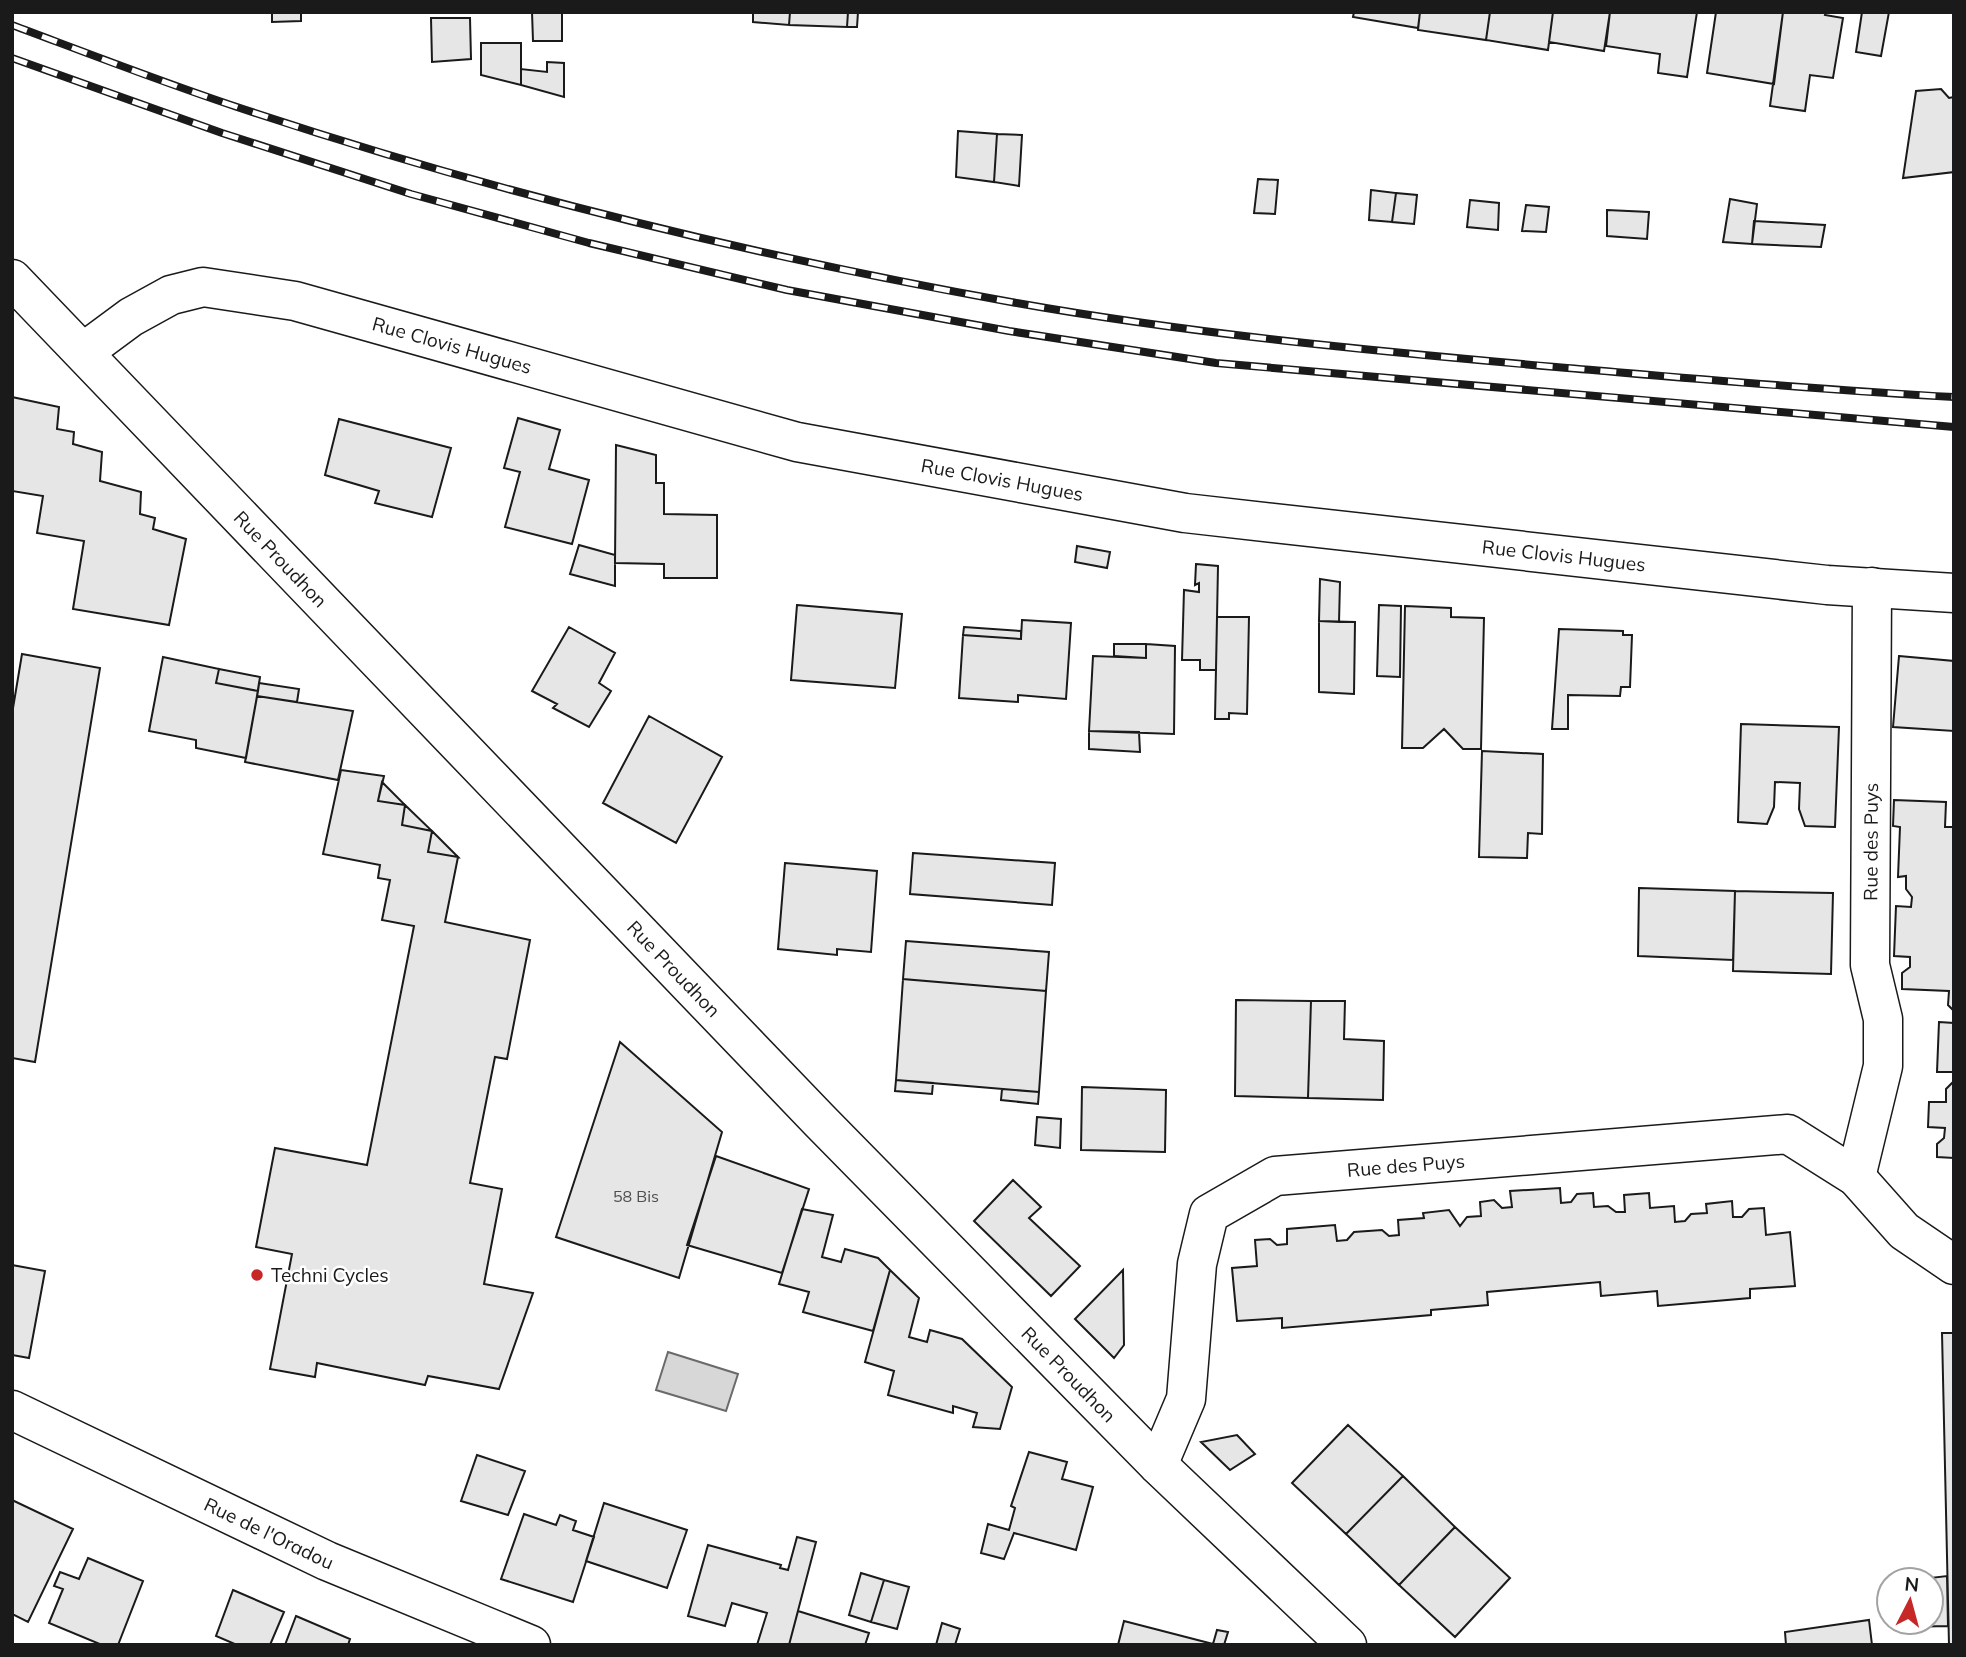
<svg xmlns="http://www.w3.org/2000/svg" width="1966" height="1657" font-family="Mulish,sans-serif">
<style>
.water{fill:#d7d7d7;stroke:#6a6a6a;stroke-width:2}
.building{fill:#e6e6e6;stroke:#1a1a1a;stroke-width:2}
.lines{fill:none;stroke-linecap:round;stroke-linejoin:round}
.minor-casing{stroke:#1a1a1a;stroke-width:41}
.minor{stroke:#fff;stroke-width:38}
.rail-casing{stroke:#1a1a1a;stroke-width:8}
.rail{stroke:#fff;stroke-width:5;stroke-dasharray:16;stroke-linecap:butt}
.poi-dot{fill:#c62828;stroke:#fff;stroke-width:2.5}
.labels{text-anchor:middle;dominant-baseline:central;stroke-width:5;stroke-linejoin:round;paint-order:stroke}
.number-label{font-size:16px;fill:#4d4d4d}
.street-label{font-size:19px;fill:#1a1a1a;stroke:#fff}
.poi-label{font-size:19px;fill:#1a1a1a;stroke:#fff;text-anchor:start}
</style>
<rect width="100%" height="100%" fill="#fff"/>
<path class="water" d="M 668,1352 L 738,1374 L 726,1411 L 656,1390 Z"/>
<path class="building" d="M 272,12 L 301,12 L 301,21 L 272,22 Z
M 532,12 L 562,12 L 562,41 L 533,41 Z
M 753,12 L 790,12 L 789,25 L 753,22 Z
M 790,12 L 848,12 L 847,27 L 789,25 Z
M 848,12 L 858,12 L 857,27 L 847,27 Z
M 1354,12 L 1420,12 L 1418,28 L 1353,17 Z
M 1420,12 L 1490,12 L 1486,40 L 1418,30 Z
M 1490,12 L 1553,12 L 1548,50 L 1486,40 Z
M 1553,12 L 1610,12 L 1604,51 L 1549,42 Z
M 1610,12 L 1697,12 L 1687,77 L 1658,73 L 1660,54 L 1606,46 Z
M 1716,12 L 1783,12 L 1774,84 L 1707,73 Z
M 1783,12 L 1826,12 L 1825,15 L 1843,18 L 1833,78 L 1810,75 L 1805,111 L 1770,106 Z
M 1862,12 L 1889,12 L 1881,56 L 1856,52 Z
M 431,18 L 470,18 L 471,59 L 432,62 Z
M 481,43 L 521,43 L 521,85 L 481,75 Z
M 547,62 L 564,63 L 564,97 L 521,85 L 521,69 L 547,72 Z
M 1941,89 L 1949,98 L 1954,97 L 1954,172 L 1903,178 L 1916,91 Z
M 958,131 L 997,134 L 994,182 L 956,177 Z
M 997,134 L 1022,135 L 1019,186 L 994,182 Z
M 1258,179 L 1278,180 L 1275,214 L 1254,213 Z
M 1371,190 L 1396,193 L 1392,222 L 1369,220 Z
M 1396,193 L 1417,195 L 1414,224 L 1392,222 Z
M 1730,199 L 1757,204 L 1752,244 L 1723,242 Z
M 1470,200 L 1499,203 L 1498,230 L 1467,227 Z
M 1526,205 L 1549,207 L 1546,232 L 1522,231 Z
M 1607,210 L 1649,212 L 1647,239 L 1607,236 Z
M 1754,221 L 1825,225 L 1821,247 L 1752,244 Z
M 12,397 L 59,407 L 57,429 L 74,432 L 73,444 L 102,452 L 100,481 L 141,492 L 140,514 L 155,518 L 153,529 L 186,539 L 169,625 L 73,609 L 84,541 L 37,533 L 43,496 L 12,491 Z
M 518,418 L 560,430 L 549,469 L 589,480 L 572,544 L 505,527 L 520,472 L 504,468 Z
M 339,419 L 451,448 L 432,517 L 375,503 L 379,491 L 325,475 Z
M 616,445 L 656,455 L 656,483 L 664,483 L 664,514 L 717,515 L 717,578 L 664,578 L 664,564 L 615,563 Z
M 579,545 L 615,555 L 615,586 L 570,574 Z
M 1077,546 L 1110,552 L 1107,568 L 1075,562 Z
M 1196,564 L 1218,566 L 1216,670 L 1200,670 L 1200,660 L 1182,660 L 1184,590 L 1199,592 L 1199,583 L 1195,585 Z
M 1320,579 L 1340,582 L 1339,622 L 1319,621 Z
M 797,605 L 902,614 L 895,688 L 791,680 Z
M 1379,605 L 1401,606 L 1400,677 L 1377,676 Z
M 1405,606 L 1451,608 L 1451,617 L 1484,618 L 1481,749 L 1463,749 L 1444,729 L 1423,748 L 1402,748 Z
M 1217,617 L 1249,617 L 1247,714 L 1229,713 L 1229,719 L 1215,719 Z
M 1022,620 L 1071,623 L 1066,699 L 1018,695 L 1018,702 L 959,698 L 963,635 L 1021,639 Z
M 1319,621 L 1355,622 L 1354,694 L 1319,692 Z
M 569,627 L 615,653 L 599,683 L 611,691 L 589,727 L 553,708 L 557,704 L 532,691 Z
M 964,627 L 1021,631 L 1021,639 L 963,635 Z
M 1559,629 L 1623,631 L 1623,635 L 1632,635 L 1630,687 L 1621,687 L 1620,696 L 1568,695 L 1568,729 L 1552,729 Z
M 1114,644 L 1146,644 L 1146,658 L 1114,656 Z
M 1146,644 L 1175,646 L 1174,734 L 1089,731 L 1093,656 L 1146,658 Z
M 22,654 L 100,668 L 35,1062 L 12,1058 L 12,714 Z
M 1899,656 L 1954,661 L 1954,731 L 1893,727 Z
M 163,657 L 219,669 L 216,683 L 258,691 L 246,758 L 196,748 L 196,740 L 149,731 Z
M 219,669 L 260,677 L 258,691 L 216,683 Z
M 259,683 L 299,689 L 297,702 L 257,696 Z
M 257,696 L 353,711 L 338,780 L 245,762 Z
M 649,716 L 722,757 L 676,843 L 603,803 Z
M 1741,724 L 1839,727 L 1835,827 L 1805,826 L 1799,809 L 1800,783 L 1775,782 L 1774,807 L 1767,824 L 1738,822 Z
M 1089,731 L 1139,732 L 1140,752 L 1089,749 Z
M 1482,751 L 1543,754 L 1542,834 L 1528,833 L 1527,858 L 1479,857 Z
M 341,770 L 384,776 L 378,801 L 405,805 L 402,825 L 432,831 L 428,852 L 458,857 L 445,922 L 530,940 L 507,1059 L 495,1057 L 470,1183 L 502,1189 L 484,1284 L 533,1293 L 499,1389 L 428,1376 L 425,1385 L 317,1363 L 315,1377 L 270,1369 L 292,1254 L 256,1247 L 275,1148 L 367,1165 L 414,926 L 382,920 L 390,880 L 378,878 L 380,865 L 323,854 Z
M 382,782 L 405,805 L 378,801 Z
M 1894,800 L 1946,802 L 1945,827 L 1954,827 L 1954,1011 L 1948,1005 L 1949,991 L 1902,989 L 1902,973 L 1910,967 L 1910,957 L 1894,956 L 1896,906 L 1911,907 L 1912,897 L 1906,889 L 1906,876 L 1898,877 L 1900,827 L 1893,826 Z
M 405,805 L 432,831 L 402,825 Z
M 432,831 L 458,857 L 428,852 Z
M 913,853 L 1055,863 L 1052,905 L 910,894 Z
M 785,863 L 877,871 L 871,952 L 837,949 L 837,955 L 778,949 Z
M 1639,888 L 1735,891 L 1733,960 L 1638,956 Z
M 1735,891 L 1833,893 L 1831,974 L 1733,971 Z
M 906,941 L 1049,952 L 1046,991 L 903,979 Z
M 903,979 L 1046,991 L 1039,1092 L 896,1080 Z
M 1236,1000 L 1311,1001 L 1308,1098 L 1235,1096 Z
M 1311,1001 L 1345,1001 L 1344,1039 L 1384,1041 L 1383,1100 L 1308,1098 Z
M 1939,1022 L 1954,1023 L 1954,1072 L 1937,1072 Z
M 620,1042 L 722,1132 L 679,1278 L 556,1237 Z
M 1954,1072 L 1954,1158 L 1937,1157 L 1937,1144 L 1944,1138 L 1945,1128 L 1928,1127 L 1929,1102 L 1946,1102 L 1946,1089 L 1953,1082 Z
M 896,1080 L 933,1083 L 932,1094 L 895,1091 Z
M 1082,1087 L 1166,1090 L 1165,1152 L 1081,1150 Z
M 1002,1089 L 1039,1092 L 1038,1104 L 1001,1100 Z
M 1037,1117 L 1061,1119 L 1060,1148 L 1035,1145 Z
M 716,1156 L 809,1189 L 782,1273 L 687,1245 Z
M 1013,1180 L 1041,1207 L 1029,1218 L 1080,1266 L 1051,1296 L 974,1221 Z
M 1560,1188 L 1561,1203 L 1571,1202 L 1577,1194 L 1593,1193 L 1594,1207 L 1608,1206 L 1616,1212 L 1625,1212 L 1624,1195 L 1649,1193 L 1650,1208 L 1674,1206 L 1675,1222 L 1685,1221 L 1691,1214 L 1707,1213 L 1706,1204 L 1732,1201 L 1733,1217 L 1742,1217 L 1749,1209 L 1764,1208 L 1766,1235 L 1790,1232 L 1795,1286 L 1750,1289 L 1750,1298 L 1658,1306 L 1657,1291 L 1601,1296 L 1600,1282 L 1487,1292 L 1488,1305 L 1431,1310 L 1431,1315 L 1282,1328 L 1282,1318 L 1237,1321 L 1232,1268 L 1257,1266 L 1255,1240 L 1270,1239 L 1277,1245 L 1287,1244 L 1287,1229 L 1335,1225 L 1337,1241 L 1347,1240 L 1354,1232 L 1382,1230 L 1389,1236 L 1399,1235 L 1398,1220 L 1424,1218 L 1423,1213 L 1449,1210 L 1460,1226 L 1467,1217 L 1481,1216 L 1480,1202 L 1494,1200 L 1502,1208 L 1512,1207 L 1510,1191 Z
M 802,1209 L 833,1215 L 822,1257 L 841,1262 L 845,1249 L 878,1258 L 890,1270 L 873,1331 L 803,1312 L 809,1292 L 779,1284 Z
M 12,1265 L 45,1271 L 29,1358 L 12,1355 Z
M 890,1270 L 919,1298 L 909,1337 L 927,1342 L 930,1330 L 962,1339 L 1012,1387 L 1000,1429 L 973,1427 L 977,1413 L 953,1406 L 953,1413 L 888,1395 L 894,1371 L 865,1362 Z
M 1123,1270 L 1124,1345 L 1114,1358 L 1075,1319 Z
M 1942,1333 L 1954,1333 L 1954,1645 L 1949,1645 Z
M 1348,1425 L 1403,1476 L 1346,1534 L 1292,1483 Z
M 1237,1435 L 1255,1454 L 1230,1470 L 1201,1442 Z
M 1029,1452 L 1067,1462 L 1062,1479 L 1093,1487 L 1076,1550 L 1014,1533 L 1004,1559 L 981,1553 L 988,1524 L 1009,1530 L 1015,1508 L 1011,1506 Z
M 477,1455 L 525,1471 L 508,1515 L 461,1501 Z
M 1403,1476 L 1455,1527 L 1399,1585 L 1346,1534 Z
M 12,1500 L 73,1529 L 28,1622 L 12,1614 Z
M 604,1503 L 687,1530 L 667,1588 L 586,1561 Z
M 524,1514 L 556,1525 L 560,1515 L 576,1521 L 573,1530 L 594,1537 L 573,1602 L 501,1579 Z
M 1455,1527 L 1510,1578 L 1455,1637 L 1399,1585 Z
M 797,1537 L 816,1542 L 789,1645 L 757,1645 L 767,1613 L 732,1603 L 725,1626 L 688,1616 L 708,1545 L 781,1565 L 780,1568 L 788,1570 Z
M 88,1558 L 143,1581 L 118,1645 L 102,1645 L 49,1623 L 63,1589 L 54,1586 L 60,1572 L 79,1579 Z
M 861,1573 L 884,1580 L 871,1622 L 849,1615 Z
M 1947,1576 L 1948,1626 L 1904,1627 L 1904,1622 L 1931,1622 L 1931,1580 L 1913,1580 Z
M 884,1580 L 909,1587 L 897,1629 L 871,1622 Z
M 233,1590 L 284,1612 L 270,1645 L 237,1645 L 216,1636 Z
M 798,1611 L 869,1633 L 865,1645 L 789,1645 Z
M 296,1616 L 350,1639 L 348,1645 L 285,1645 Z
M 1869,1620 L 1872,1645 L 1786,1645 L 1785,1632 Z
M 1124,1621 L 1213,1644 L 1217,1630 L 1228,1632 L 1224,1645 L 1118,1645 Z
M 942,1623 L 960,1629 L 955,1645 L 936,1645 Z"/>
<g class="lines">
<g class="minor-casing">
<g id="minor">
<path id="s1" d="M 12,279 L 819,1120 L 1158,1465 L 1347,1645"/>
<path id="s2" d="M 85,351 L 131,317 L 171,295 L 203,287 L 295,301 L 797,442 L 1185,513 L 1827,585 L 1954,593"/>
<path id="s3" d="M 1856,1177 L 1883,1066 L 1883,1019 L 1870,965 L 1872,587"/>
<path id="s4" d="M 12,1410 L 327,1561 L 531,1645"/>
<path id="s5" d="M 1158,1465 L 1186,1399 L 1197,1264 L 1209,1214 L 1275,1176 L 1788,1134 L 1856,1177 L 1904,1231 L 1954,1265"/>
</g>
</g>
<use href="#minor" class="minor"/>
<g class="rail-casing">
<path id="rail" d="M 12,25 C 87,53 162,82 237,107 C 489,191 749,255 1011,302 C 1191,334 1374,351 1556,367 C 1688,378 1821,390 1954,397
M 12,58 L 222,133 L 411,194 L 589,243 L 787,290 L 1009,331 L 1216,363 L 1954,427"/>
</g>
<use href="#rail" class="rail"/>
</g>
<circle class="poi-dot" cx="257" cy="1275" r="7"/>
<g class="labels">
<g class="number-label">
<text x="636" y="1196">58 Bis</text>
</g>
<g class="street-label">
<text stroke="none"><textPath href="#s2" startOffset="392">Rue Clovis Hugues</textPath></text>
<text stroke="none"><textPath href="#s2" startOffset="959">Rue Clovis Hugues</textPath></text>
<text stroke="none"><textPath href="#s2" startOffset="1526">Rue Clovis Hugues</textPath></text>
<text stroke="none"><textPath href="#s1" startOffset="388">Rue Proudhon</textPath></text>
<text stroke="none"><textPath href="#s3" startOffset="340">Rue des Puys</textPath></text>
<text stroke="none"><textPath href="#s1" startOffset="956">Rue Proudhon</textPath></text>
<text stroke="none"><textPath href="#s5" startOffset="466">Rue des Puys</textPath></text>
<text stroke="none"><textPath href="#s1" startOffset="1522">Rue Proudhon</textPath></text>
<text stroke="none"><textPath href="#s4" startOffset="285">Rue de l'Oradou</textPath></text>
</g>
<g class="poi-label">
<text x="271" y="1275">Techni Cycles</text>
</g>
</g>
<rect width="1966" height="1657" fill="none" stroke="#1a1a1a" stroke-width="28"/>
<g transform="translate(1910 1601) rotate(6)"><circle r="33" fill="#ffffff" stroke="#a3a3a3" stroke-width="2"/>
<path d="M0-5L12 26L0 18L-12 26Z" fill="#c62828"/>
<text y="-10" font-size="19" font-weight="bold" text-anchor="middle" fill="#1a1a1a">N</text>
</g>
</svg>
